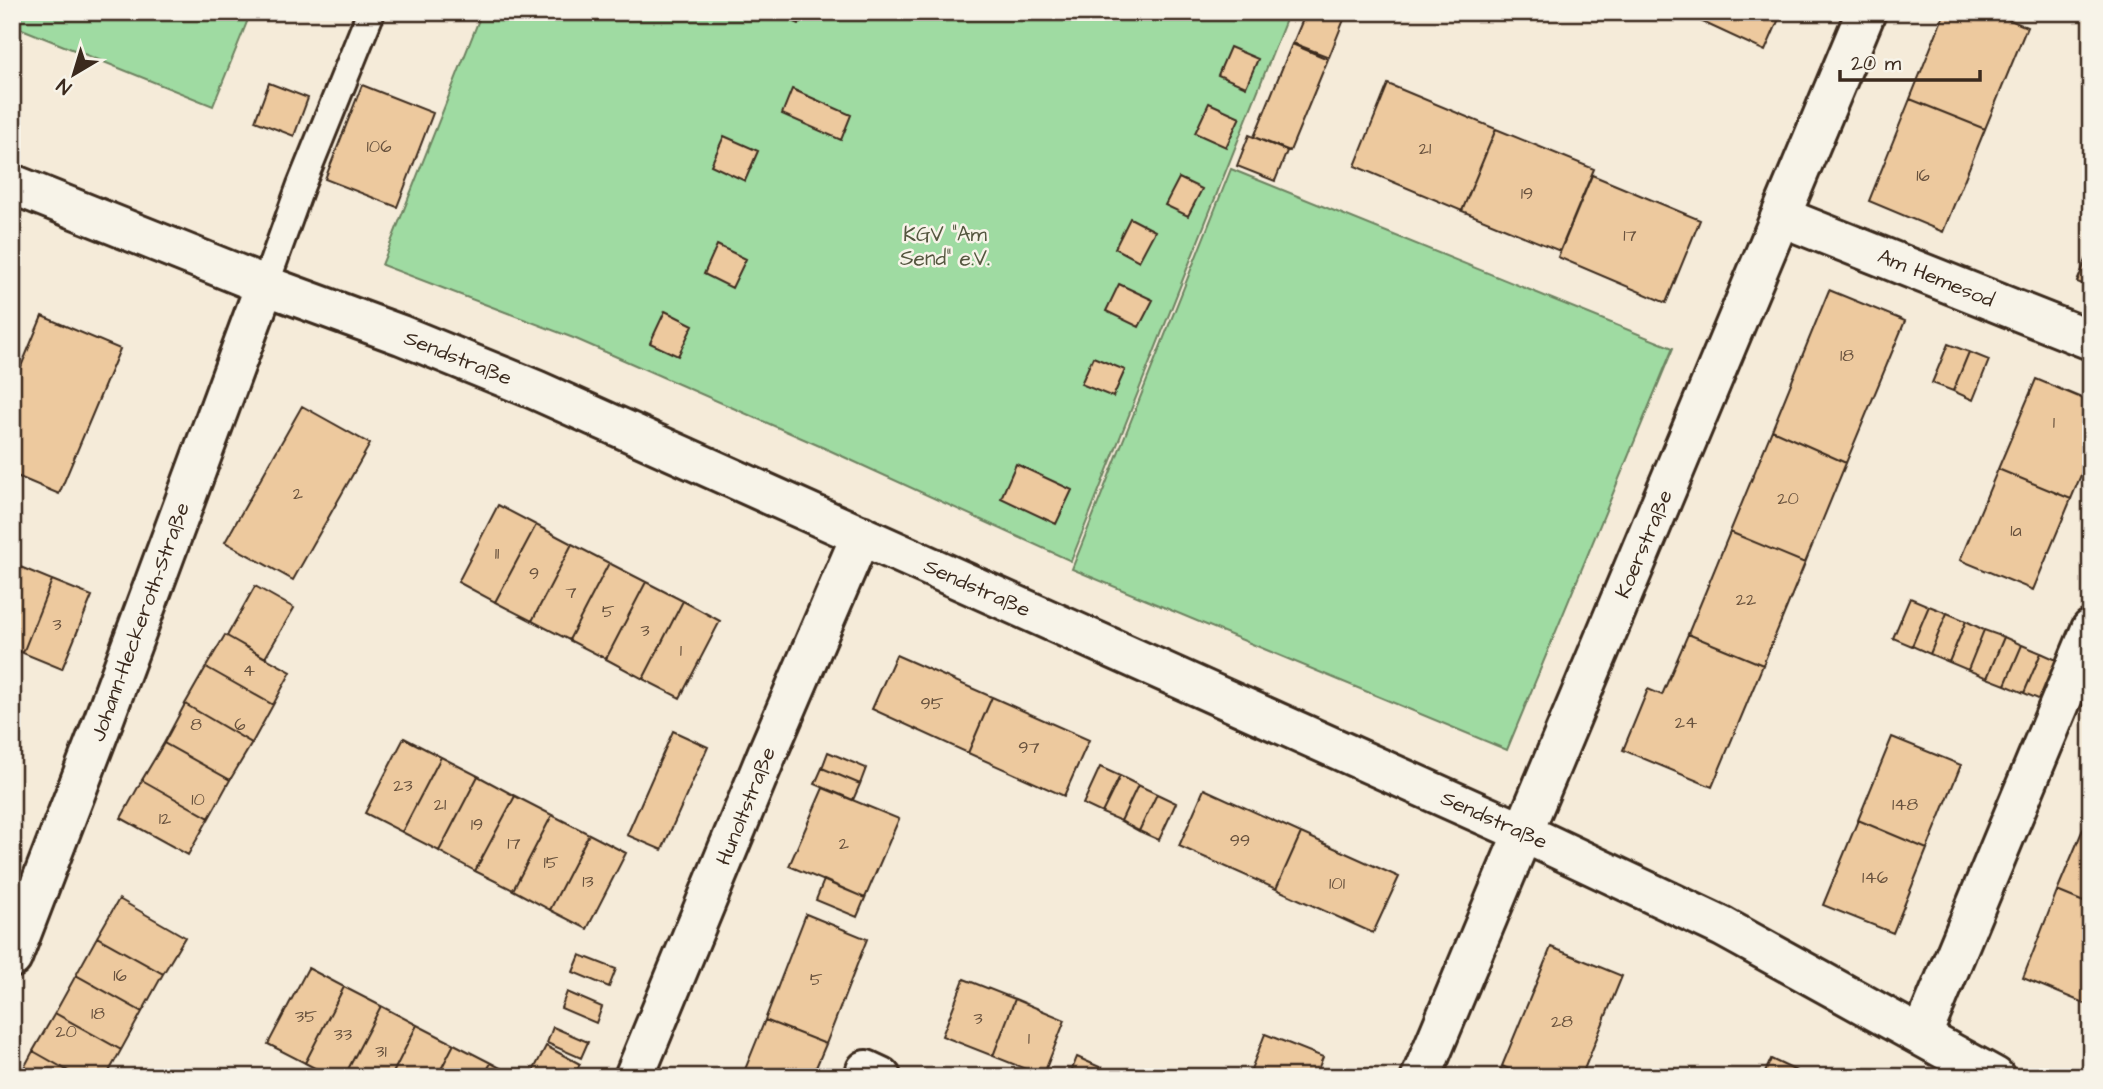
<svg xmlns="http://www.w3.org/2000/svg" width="2103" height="1089" font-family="'Architects Daughter',sans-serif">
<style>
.green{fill:#9fdba2;stroke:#6d8260;stroke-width:2}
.building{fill:#edc99e;stroke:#3b2a1e;stroke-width:2}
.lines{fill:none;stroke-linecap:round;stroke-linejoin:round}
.service-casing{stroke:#3b2a1e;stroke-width:32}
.minor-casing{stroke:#3b2a1e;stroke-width:44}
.service{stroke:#f7f3e8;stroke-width:26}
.minor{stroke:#f7f3e8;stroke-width:38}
.labels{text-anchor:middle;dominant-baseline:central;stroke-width:5;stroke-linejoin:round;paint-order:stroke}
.number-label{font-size:18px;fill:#68523e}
.park-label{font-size:21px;fill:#54563f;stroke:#f7f3e8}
.street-label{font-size:21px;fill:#3b2a1e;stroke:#f7f3e8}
</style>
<rect width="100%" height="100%" fill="#f5ebd9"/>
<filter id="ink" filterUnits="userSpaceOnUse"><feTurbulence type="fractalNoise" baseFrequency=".0143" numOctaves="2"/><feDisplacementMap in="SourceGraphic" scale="14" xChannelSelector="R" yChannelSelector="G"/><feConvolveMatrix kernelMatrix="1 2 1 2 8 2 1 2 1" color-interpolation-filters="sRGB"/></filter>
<g filter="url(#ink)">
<path class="green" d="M 12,12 L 251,12 L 213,106 L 12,25 Z
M 482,12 L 1289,12 L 1071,561 L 831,451 L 576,339 L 382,265 Z
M 1231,169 L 1673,348 L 1507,750 L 1072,569 Z"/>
<path class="building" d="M 777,12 L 804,12 L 799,24 L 776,14 Z
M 1306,12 L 1347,12 L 1329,57 L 1293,43 Z
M 1681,12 L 1782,12 L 1765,51 Z
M 1945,12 L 1991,12 L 2027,27 L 1985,129 L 1910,99 Z
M 1292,44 L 1328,59 L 1290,151 L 1254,137 Z
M 1230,47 L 1258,59 L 1246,87 L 1218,75 Z
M 269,83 L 308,98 L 294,136 L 255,121 Z
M 1388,84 L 1496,129 L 1462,211 L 1355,166 Z
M 362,85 L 433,113 L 397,207 L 325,179 Z
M 792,89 L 851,115 L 841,140 L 782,114 Z
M 1910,99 L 1985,129 L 1943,232 L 1869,201 Z
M 1209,103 L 1240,117 L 1226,147 L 1195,133 Z
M 1496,129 L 1594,169 L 1560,251 L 1462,211 Z
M 1249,135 L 1287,151 L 1275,181 L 1237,166 Z
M 724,136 L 758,151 L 745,181 L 711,165 Z
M 1592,175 L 1700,220 L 1666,303 L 1558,257 Z
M 1179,178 L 1202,189 L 1188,216 L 1165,205 Z
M 1130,218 L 1155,231 L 1139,261 L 1115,248 Z
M 717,245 L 746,259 L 732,288 L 704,274 Z
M 2091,248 L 2091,287 L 2077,282 Z
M 1119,284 L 1153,300 L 1139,327 L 1106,311 Z
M 1829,290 L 1905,321 L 1846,463 L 1772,430 Z
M 665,311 L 693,325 L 678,356 L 650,343 Z
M 42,316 L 120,349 L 59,494 L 12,474 L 12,388 Z
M 1948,344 L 1969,352 L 1953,391 L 1932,383 Z
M 1969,352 L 1989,360 L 1973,400 L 1953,391 Z
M 1093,357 L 1125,370 L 1113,397 L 1081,384 Z
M 2036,379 L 2091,402 L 2091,451 L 2071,499 L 1998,469 Z
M 302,406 L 370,444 L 293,580 L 225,542 Z
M 1772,430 L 1846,463 L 1805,563 L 1730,532 Z
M 1016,464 L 1072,490 L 1056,524 L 1001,498 Z
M 1998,469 L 2071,499 L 2033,590 L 1960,560 Z
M 498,505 L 536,525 L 495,602 L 458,582 Z
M 536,525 L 572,544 L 532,621 L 495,602 Z
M 1730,532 L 1805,563 L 1763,665 L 1688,634 Z
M 572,544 L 609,563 L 569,640 L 532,621 Z
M 609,563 L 646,582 L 606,659 L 569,640 Z
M 13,564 L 52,580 L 23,653 L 12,648 Z
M 52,580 L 92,596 L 62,669 L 23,653 Z
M 646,582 L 683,601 L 643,679 L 606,659 Z
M 255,586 L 294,608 L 265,658 L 227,636 Z
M 1910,598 L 1929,606 L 1912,646 L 1893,638 Z
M 683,601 L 720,621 L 680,698 L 643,679 Z
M 1929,606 L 1947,613 L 1930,654 L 1912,646 Z
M 1947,613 L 1966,621 L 1949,662 L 1930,654 Z
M 1966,621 L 1984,630 L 1968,670 L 1949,662 Z
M 1984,630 L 2004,637 L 1987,678 L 1968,670 Z
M 1688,634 L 1763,665 L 1712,787 L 1623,750 L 1648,689 L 1662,695 Z
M 225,635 L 291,672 L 273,705 L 206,667 Z
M 2004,637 L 2022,645 L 2005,685 L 1987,678 Z
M 2022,645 L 2041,653 L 2024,693 L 2005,685 Z
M 2041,653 L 2059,661 L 2043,701 L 2024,693 Z
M 896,655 L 992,697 L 968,753 L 872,709 Z
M 206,667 L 273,705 L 252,743 L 185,704 Z
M 992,697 L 1089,740 L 1064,796 L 968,753 Z
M 185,704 L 252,743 L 230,780 L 164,743 Z
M 673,731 L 708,747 L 662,850 L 627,835 Z
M 1892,737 L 1961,765 L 1927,849 L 1858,820 Z
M 404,738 L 441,757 L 402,832 L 365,813 Z
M 164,743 L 230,780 L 209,818 L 142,780 Z
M 828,752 L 866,768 L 860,784 L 822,768 Z
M 441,757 L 478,776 L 439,851 L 402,832 Z
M 1100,767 L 1120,776 L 1102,813 L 1083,804 Z
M 822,768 L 860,784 L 853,800 L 815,784 Z
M 478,776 L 515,796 L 475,871 L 439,851 Z
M 1120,776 L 1138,785 L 1121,821 L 1102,813 Z
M 142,780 L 209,818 L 188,855 L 121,818 Z
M 1138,785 L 1157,794 L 1139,831 L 1121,821 Z
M 823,788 L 899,819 L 865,898 L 789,866 Z
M 1204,789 L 1301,833 L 1276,889 L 1179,846 Z
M 1157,794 L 1176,803 L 1159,840 L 1139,831 Z
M 515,796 L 552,815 L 513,890 L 475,871 Z
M 2091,810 L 2091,905 L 2057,891 Z
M 552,815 L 589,834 L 550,910 L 513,890 Z
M 1858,820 L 1927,849 L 1893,933 L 1823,905 Z
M 1301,833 L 1399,877 L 1373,933 L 1276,889 Z
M 589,834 L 626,853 L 587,929 L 550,910 Z
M 824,880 L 865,898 L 857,917 L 816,900 Z
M 2057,891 L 2091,905 L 2091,1006 L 2023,978 Z
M 119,899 L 185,937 L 163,974 L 97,937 Z
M 806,914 L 867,939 L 826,1044 L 765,1020 Z
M 97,937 L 163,974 L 142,1012 L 76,975 Z
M 1551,947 L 1622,976 L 1581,1077 L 1527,1077 L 1502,1066 Z
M 580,955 L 616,969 L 609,987 L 573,972 Z
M 308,968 L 344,987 L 305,1063 L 268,1044 Z
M 76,975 L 142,1012 L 121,1050 L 55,1013 Z
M 964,979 L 1015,999 L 993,1056 L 942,1036 Z
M 344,987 L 381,1006 L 344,1077 L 332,1077 L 305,1063 Z
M 567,992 L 602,1007 L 596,1023 L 561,1008 Z
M 1015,999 L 1065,1020 L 1043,1076 L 993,1056 Z
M 381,1006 L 417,1025 L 391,1077 L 344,1077 Z
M 55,1013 L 121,1050 L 106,1077 L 79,1077 L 33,1051 Z
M 765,1020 L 826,1044 L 812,1077 L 742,1077 Z
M 417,1025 L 454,1044 L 437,1077 L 391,1077 Z
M 553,1027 L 588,1042 L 581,1058 L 547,1043 Z
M 1265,1034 L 1323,1057 L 1315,1077 L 1248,1077 Z
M 454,1044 L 491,1063 L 483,1077 L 437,1077 Z
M 546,1046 L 580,1064 L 573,1077 L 530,1077 Z
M 33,1051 L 79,1077 L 19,1077 Z
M 1077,1057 L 1113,1073 L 1111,1077 L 1069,1077 Z
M 1771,1059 L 1809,1077 L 1763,1077 Z
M 491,1063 L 517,1077 L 483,1077 Z
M 1502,1066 L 1527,1077 L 1498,1077 Z"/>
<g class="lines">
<g class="service-casing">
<path id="service" d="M 265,285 L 301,185 L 371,12"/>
</g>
<g class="minor-casing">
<path id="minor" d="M 12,184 L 265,285 L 401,335 L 536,390 L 1522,832 L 1723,927 L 1995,1077
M 1782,217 L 2091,340
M 12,958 L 104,719 L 265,285
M 1922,1035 L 2091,629
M 866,1070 L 881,1077
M 634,1077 L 767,754 L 861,535
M 1421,1077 L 1866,12"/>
</g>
<use href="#service" class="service"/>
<use href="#minor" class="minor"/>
</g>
</g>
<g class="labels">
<g class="number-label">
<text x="379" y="146">106</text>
<text x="1425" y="148">21</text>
<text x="1923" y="175">16</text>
<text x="1527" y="193">19</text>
<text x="1630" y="235">17</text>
<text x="1847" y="355">18</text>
<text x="2054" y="422">1</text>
<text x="298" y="493">2</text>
<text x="1788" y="498">20</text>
<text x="2016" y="530">1a</text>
<text x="497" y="553">11</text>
<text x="534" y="573">9</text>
<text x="571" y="592">7</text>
<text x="1746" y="599">22</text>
<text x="608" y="611">5</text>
<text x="57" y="624">3</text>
<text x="645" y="630">3</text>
<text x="681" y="650">1</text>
<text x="249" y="670">4</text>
<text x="932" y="703">95</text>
<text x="1686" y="722">24</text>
<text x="196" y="724">8</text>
<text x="240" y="724">6</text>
<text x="1029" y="747">97</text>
<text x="403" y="785">23</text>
<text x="198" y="799">10</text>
<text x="440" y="804">21</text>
<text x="1905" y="804">148</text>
<text x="165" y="818">12</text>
<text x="477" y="824">19</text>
<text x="1240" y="840">99</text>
<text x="514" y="843">17</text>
<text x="844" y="843">2</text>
<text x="551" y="862">15</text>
<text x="1875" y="877">146</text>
<text x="588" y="881">13</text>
<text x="1337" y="883">101</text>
<text x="120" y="975">16</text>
<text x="816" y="979">5</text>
<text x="98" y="1013">18</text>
<text x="306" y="1016">35</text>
<text x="978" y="1018">3</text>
<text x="1562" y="1021">28</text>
<text x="66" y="1031">20</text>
<text x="343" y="1034">33</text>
<text x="1029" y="1038">1</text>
<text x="381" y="1051">31</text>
</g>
<g class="park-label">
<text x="945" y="234">KGV "Am<tspan x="945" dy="24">Send" e.V.</tspan></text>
</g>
<g class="street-label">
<text transform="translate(1936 278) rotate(22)">Am Hemesod</text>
<text transform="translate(458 358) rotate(22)">Sendstraße</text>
<text transform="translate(1644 544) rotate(-67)">Koerstraße</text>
<text transform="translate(977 588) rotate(24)">Sendstraße</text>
<text transform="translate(140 622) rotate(-70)">Johann-Heckeroth-Straße</text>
<text transform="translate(746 806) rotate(-68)">Hunoltstraße</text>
<text transform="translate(1494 820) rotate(24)">Sendstraße</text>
</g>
</g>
<rect width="2103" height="1089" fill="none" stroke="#f7f3e8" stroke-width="42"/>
<rect x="21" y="21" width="2061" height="1047" fill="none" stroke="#3b2a1e" stroke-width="2.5" filter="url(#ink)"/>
<g transform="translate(74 74) rotate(218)" stroke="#f7f3e8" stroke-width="5" paint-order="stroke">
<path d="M0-5L12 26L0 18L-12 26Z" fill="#3b2a1e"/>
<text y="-10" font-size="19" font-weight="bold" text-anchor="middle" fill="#3b2a1e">N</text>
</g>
<path d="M1840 70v10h140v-10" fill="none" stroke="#3b2a1e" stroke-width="3.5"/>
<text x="1851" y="70" font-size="21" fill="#3b2a1e" stroke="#f7f3e8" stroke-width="5" paint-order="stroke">20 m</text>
</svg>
